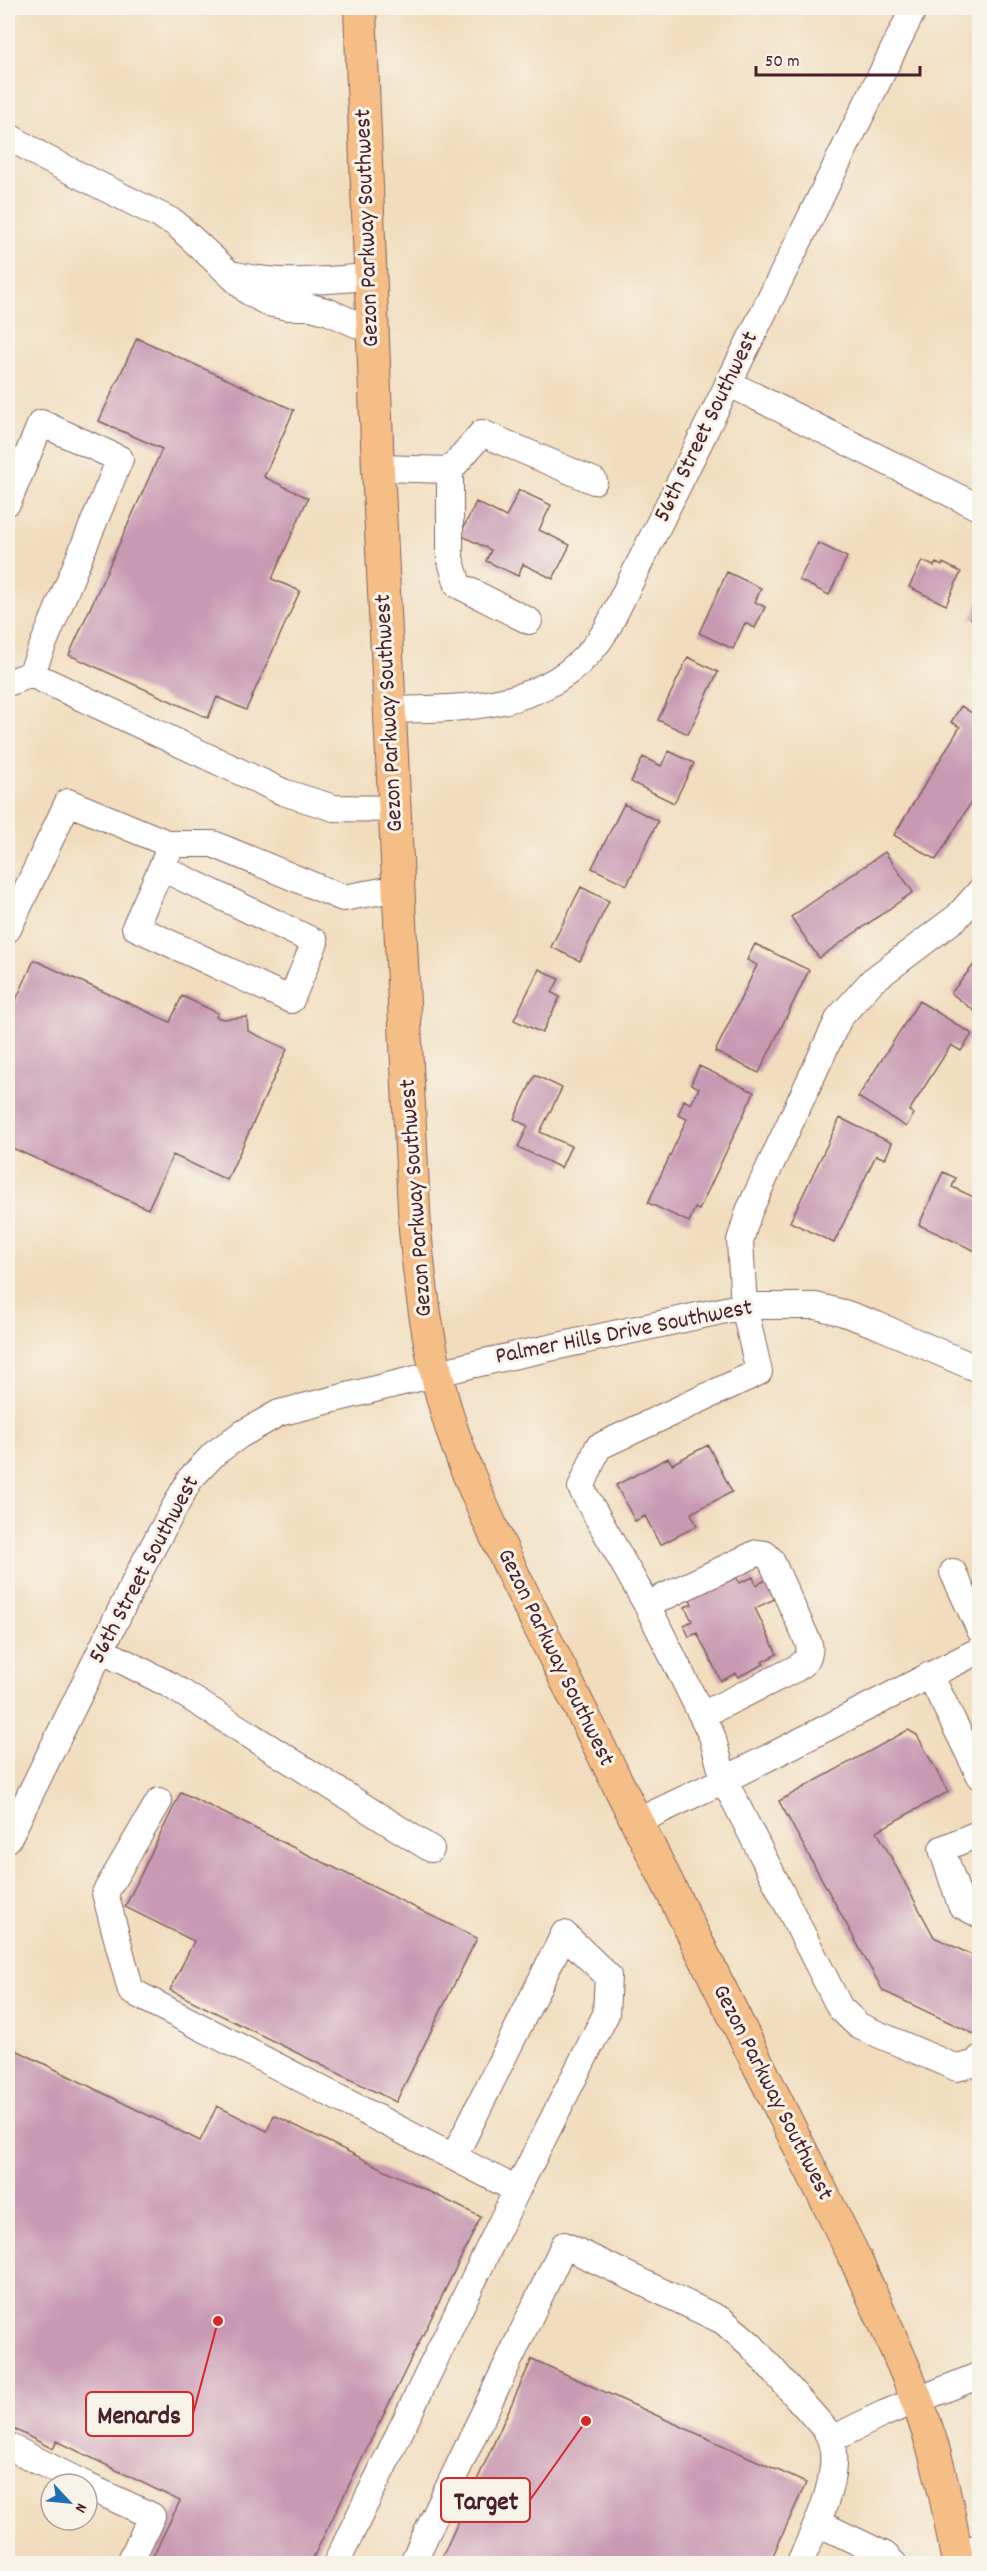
<svg xmlns="http://www.w3.org/2000/svg" width="987" height="2571" font-family="Dekko,sans-serif">
<style>
.building{fill:#c899b3}
.lines{fill:none;stroke-linecap:round;stroke-linejoin:round}
.minor-casing{stroke:#84625e;stroke-width:28}
.major-casing{stroke:#84625e;stroke-width:34}
.minor{stroke:#fff;stroke-width:26}
.major{stroke:#f6be87;stroke-width:32}
.labels{text-anchor:middle;dominant-baseline:central;stroke-width:6;stroke-linejoin:round;paint-order:stroke}
.street-label{font-size:24px;fill:#4a1f2b;stroke:#f7f3e8}
.leader{fill:none;stroke:#d62828;stroke-width:2}
.callout-dot{fill:#d62828;stroke:#f7f3e8;stroke-width:2}
.callout{fill:#f7f3e8;stroke:#d62828;stroke-width:2}
.callout-label{font-size:26px;text-anchor:middle;font-weight:bold;fill:#4a1f2b}
</style>
<rect width="100%" height="100%" fill="#f7f3e8"/>
<filter id="ink" filterUnits="userSpaceOnUse"><feTurbulence type="fractalNoise" baseFrequency=".0167" numOctaves="2"/><feDisplacementMap in="SourceGraphic" scale="12" xChannelSelector="R" yChannelSelector="G"/><feConvolveMatrix kernelMatrix="1 2 1 2 8 2 1 2 1" color-interpolation-filters="sRGB"/></filter>
<filter id="wash" filterUnits="userSpaceOnUse"><feTurbulence type="fractalNoise" baseFrequency=".008" numOctaves="4" result="noise"/><feDisplacementMap in="SourceGraphic" scale="24" xChannelSelector="R" yChannelSelector="G"/><feGaussianBlur stdDeviation="1.35" result="paint"/><feColorMatrix in="noise" values="0 0 0 0 0 0 0 0 0 0 0 0 0 0 0 0 0 1.4 0 .05"/><feComposite in="paint" operator="in"/></filter>
<g filter="url(#wash)">
<rect width="100%" height="100%" fill="#f1ddbd"/>
<g id="blocks">
<path class="building" d="M 137,338 L 294,410 L 264,477 L 308,498 L 272,579 L 300,591 L 246,710 L 217,697 L 208,718 L 69,655 L 162,449 L 99,421 Z
M 519,490 L 551,505 L 539,530 L 570,545 L 553,579 L 523,564 L 518,576 L 486,561 L 491,550 L 460,535 L 476,502 L 506,517 Z
M 818,543 L 847,557 L 829,595 L 799,580 Z
M 922,561 L 934,566 L 936,563 L 942,566 L 943,563 L 961,572 L 946,605 L 909,587 Z
M 727,572 L 761,588 L 755,602 L 765,607 L 755,628 L 745,623 L 733,649 L 699,633 Z
M 980,599 L 980,622 L 971,618 Z
M 688,657 L 718,672 L 688,734 L 658,720 Z
M 961,706 L 980,718 L 980,788 L 936,860 L 894,835 L 960,727 L 951,722 Z
M 669,751 L 694,763 L 674,803 L 631,782 L 643,757 L 661,766 Z
M 624,804 L 658,821 L 627,885 L 592,868 Z
M 885,852 L 913,892 L 819,958 L 791,917 Z
M 581,887 L 609,901 L 580,961 L 551,947 Z
M 755,944 L 809,970 L 759,1073 L 715,1052 L 757,965 L 747,960 Z
M 980,957 L 980,1015 L 951,993 Z
M 34,960 L 170,1022 L 182,996 L 218,1013 L 216,1017 L 223,1019 L 247,1017 L 248,1031 L 287,1049 L 227,1180 L 173,1155 L 148,1209 L 8,1146 L 8,1018 Z
M 539,969 L 559,979 L 552,993 L 560,997 L 542,1033 L 514,1020 Z
M 919,1001 L 972,1034 L 961,1051 L 951,1045 L 909,1111 L 914,1114 L 906,1127 L 858,1097 Z
M 699,1066 L 754,1092 L 699,1210 L 695,1208 L 689,1222 L 648,1203 L 687,1119 L 678,1115 L 684,1100 L 691,1104 L 699,1088 L 691,1084 Z
M 535,1075 L 562,1088 L 540,1132 L 571,1146 L 561,1168 L 518,1147 L 528,1126 L 514,1119 Z
M 840,1118 L 892,1143 L 885,1159 L 876,1155 L 834,1243 L 790,1222 Z
M 943,1172 L 956,1178 L 952,1187 L 980,1200 L 980,1253 L 919,1225 Z
M 708,1445 L 732,1492 L 691,1513 L 697,1526 L 660,1545 L 645,1516 L 635,1521 L 616,1485 L 668,1458 L 672,1464 Z
M 736,1576 L 739,1583 L 753,1577 L 756,1585 L 768,1579 L 777,1598 L 755,1608 L 777,1654 L 762,1662 L 764,1664 L 738,1677 L 736,1673 L 721,1681 L 697,1633 L 689,1637 L 684,1625 L 692,1621 L 685,1607 L 692,1604 L 690,1599 Z
M 908,1730 L 917,1735 L 948,1792 L 877,1831 L 934,1937 L 980,1959 L 980,2024 L 974,2034 L 883,1991 L 779,1801 Z
M 181,1792 L 477,1938 L 396,2102 L 170,1990 L 194,1941 L 125,1907 Z
M 8,2046 L 200,2141 L 217,2106 L 267,2131 L 274,2115 L 481,2217 L 310,2564 L 149,2564 L 180,2501 L 57,2441 L 53,2449 L 8,2426 Z
M 532,2359 L 806,2483 L 769,2564 L 439,2564 Z"/>
</g>
</g>
<g filter="url(#ink)">
<use href="#blocks" fill-opacity="0" stroke="#84625e" stroke-width="1.5"/>
<g class="lines">
<g class="minor-casing">
<path id="minor" d="M 8,136 L 45,158 L 175,223 L 249,292 L 268,303 L 288,307 L 311,307 L 329,312 L 372,331
M 236,275 C 281,286 324,280 370,277
M 728,383 L 980,508
M 378,468 L 450,470 L 482,433 L 594,481
M 450,470 L 450,558 L 458,585 L 529,621
M 8,502 L 41,423 L 120,459 L 31,674 L 283,792 L 334,808 L 395,809
M 8,683 L 31,674
M 391,710 C 474,708 558,709 607,629 L 914,8
M 162,868 L 315,942 L 291,1000 L 135,927 L 172,844
M 8,929 L 68,802 L 169,844 L 213,844 L 343,898 L 399,888
M 953,1572 L 980,1630
M 647,1605 L 581,1488 L 598,1447 L 759,1372 L 744,1306 L 740,1241 L 749,1211 L 839,1018 L 872,981 L 957,917 L 980,891
M 101,1650 L 170,1685 L 431,1849
M 930,1675 L 980,1776
M 702,1715 L 797,1668 C 806,1662 811,1655 809,1644 L 771,1560 L 765,1554 L 757,1553 L 647,1605 L 712,1736 L 724,1780 L 840,2008 L 859,2026 L 957,2068 L 977,2063 L 980,2058
M 159,1801 L 105,1893 L 131,1991 L 517,2190 L 336,2564
M 636,1822 L 724,1780 L 980,1650
M 980,1833 L 942,1849 L 961,1905 L 980,1915
M 8,1839 L 142,1567 L 190,1479 L 215,1453 L 240,1435 L 279,1413 L 475,1364 L 744,1306 L 816,1306 L 844,1313 L 877,1325 L 980,1370
M 454,2157 L 564,1934 L 608,1976 L 606,2014 L 517,2190
M 832,2439 L 883,2414 L 980,2375
M 8,2446 L 84,2484
M 87,2486 L 152,2516 L 129,2564
M 818,2523 L 885,2555 L 894,2564
M 956,2551 L 980,2548
M 412,2564 L 564,2245 L 723,2321 L 751,2345 L 825,2429 C 849,2462 815,2530 799,2564"/>
</g>
<g class="major-casing">
<path id="major" d="M 360,8 L 378,468 L 415,1230 C 421,1298 431,1368 453,1433 C 470,1483 494,1532 516,1580 L 854,2256 C 886,2327 923,2401 941,2478 C 948,2506 953,2535 958,2564"/>
</g>
<use href="#minor" class="minor"/>
<use href="#major" class="major"/>
</g>
</g>
<g class="labels">
<g class="street-label">
<text transform="translate(368 228) rotate(-92)">Gezon Parkway Southwest</text>
<text transform="translate(707 427) rotate(-64)">56th Street Southwest</text>
<text transform="translate(390 713) rotate(-93)">Gezon Parkway Southwest</text>
<text transform="translate(417 1198) rotate(-94)">Gezon Parkway Southwest</text>
<text transform="translate(624 1333) rotate(-11)">Palmer Hills Drive Southwest</text>
<text transform="translate(145 1570) rotate(-62)">56th Street Southwest</text>
<text transform="translate(555 1658) rotate(64)">Gezon Parkway Southwest</text>
<text transform="translate(772 2093) rotate(63)">Gezon Parkway Southwest</text>
</g>
</g>
<path class="leader" d="M218 2321L193 2414M586 2421L530 2500"/>
<g class="callout-dot">
<circle cx="218" cy="2321" r="6"/>
<circle cx="586" cy="2421" r="6"/>
</g>
<g class="callout">
<rect x="86" y="2392" width="107" height="44" rx="6"/>
<rect x="441" y="2478" width="89" height="44" rx="6"/>
</g>
<g class="callout-label">
<text x="139" y="2423">Menards</text>
<text x="486" y="2509">Target</text>
</g>
<rect width="987" height="2571" fill="none" stroke="#f7f3e8" stroke-width="30"/>
<g transform="translate(69 2502) rotate(116)"><circle r="28" fill="#f7f3e8" stroke="#b29e9c" stroke-width="1.5"/>
<path d="M0-4.5L10 22L0 15L-10 22Z" fill="#1f6fb2"/>
<text y="-9" font-size="16" font-weight="bold" text-anchor="middle" fill="#4a1f2b">N</text>
</g>
<path d="M756 66v9h164v-9" fill="none" stroke="#4a1f2b" stroke-width="3"/>
<text x="765" y="66" font-size="18" fill="#4a1f2b" stroke="#f7f3e8" stroke-width="4.5" paint-order="stroke">50 m</text>
</svg>
